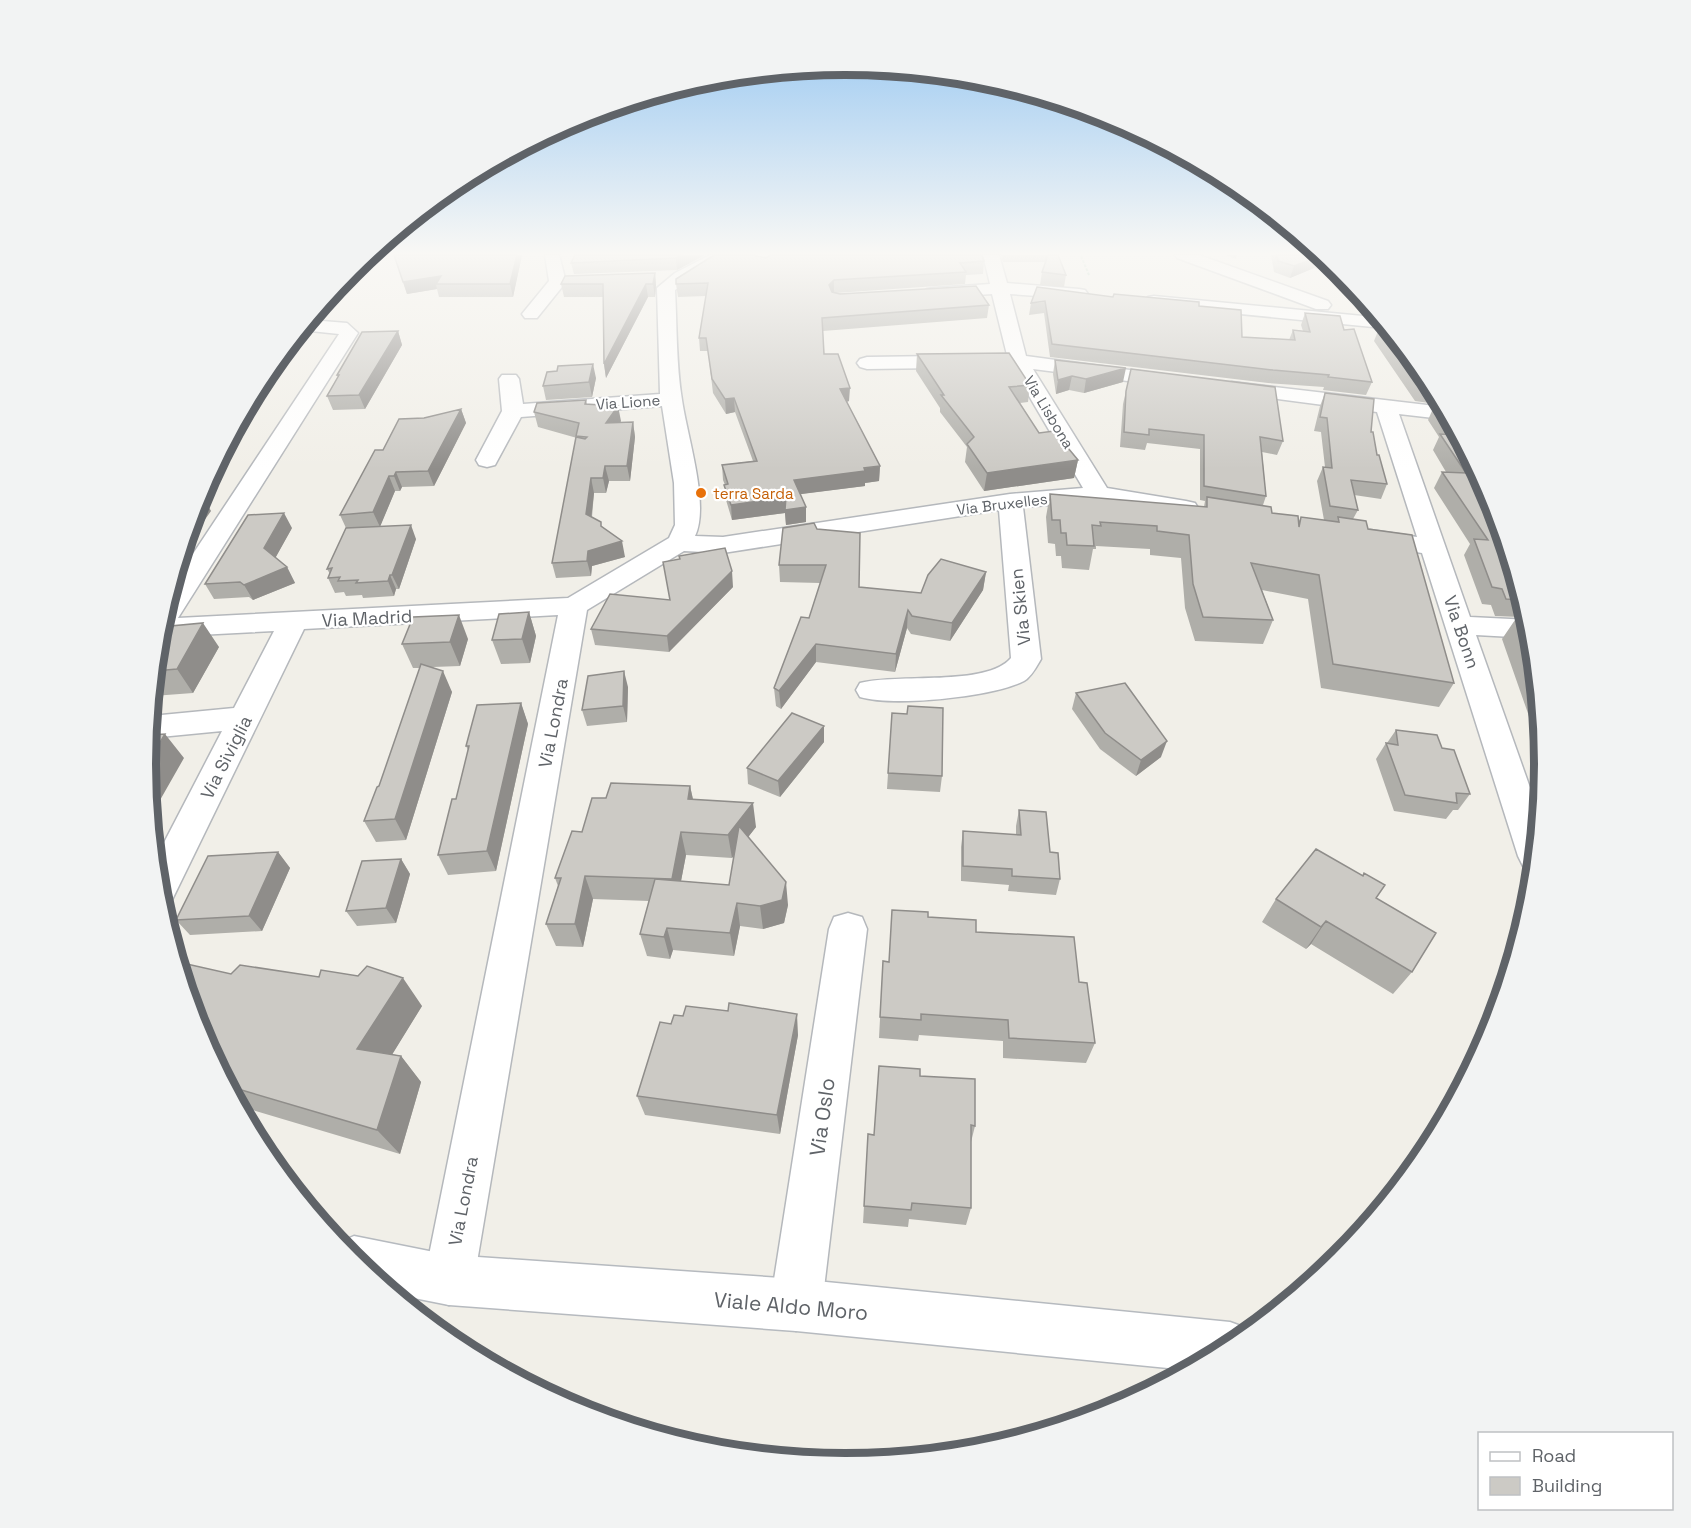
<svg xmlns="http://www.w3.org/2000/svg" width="1691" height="1528" font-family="'Space Grotesk',sans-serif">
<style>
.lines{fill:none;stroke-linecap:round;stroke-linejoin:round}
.street-casing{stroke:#b5b8bc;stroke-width:3}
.secondary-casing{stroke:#b6babf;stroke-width:3}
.path{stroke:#9cc7a9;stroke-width:2;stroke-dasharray:3 1.5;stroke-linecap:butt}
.street{fill:#fff;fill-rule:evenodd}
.secondary{fill:#fff;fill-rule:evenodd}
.wall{fill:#afaea9;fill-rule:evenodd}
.shaded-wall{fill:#8f8d8a}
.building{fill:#cccac5;stroke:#8f8d8a;stroke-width:1.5}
.food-dot{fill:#e8710a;stroke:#fff;stroke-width:2}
.labels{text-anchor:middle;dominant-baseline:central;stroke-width:4.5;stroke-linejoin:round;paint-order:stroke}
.far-street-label{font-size:15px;fill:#5f6368;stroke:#fff}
.far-food-label{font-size:15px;fill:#c56008;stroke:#fff;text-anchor:start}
.street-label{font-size:18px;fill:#5f6368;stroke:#fff}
.near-street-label{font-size:21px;fill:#5f6368;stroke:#fff}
.rim{fill:none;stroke:#5f6368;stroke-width:8}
</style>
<rect width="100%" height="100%" fill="#f1efe8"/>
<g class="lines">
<g class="street-casing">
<path id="street" d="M 545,255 L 559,255 L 566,282 L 537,318 L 525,318 L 522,314 L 549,281 Z
M 710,255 L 731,255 L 675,290 C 677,326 676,364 682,400 C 687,436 710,505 695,536 L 723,537 L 1010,494 L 1083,488 L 1012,367 L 867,369 L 860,367 L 857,363 L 860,359 L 867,357 L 1007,355 L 992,294 L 933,298 L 927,297 L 924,293 L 927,289 L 933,288 L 990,284 L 983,255 L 999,255 L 1007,283 L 1079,289 L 1085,290 L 1088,294 L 1085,298 L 1079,299 L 1010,294 L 1026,356 L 1182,377 L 1185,381 L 1182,385 L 1175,387 L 1033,369 L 1107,488 L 1186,501 L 1195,503 L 1198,508 L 1195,513 L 1186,515 L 1099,501 L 1023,507 L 1041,659 C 1037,666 1031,677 1024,681 C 992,697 894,707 860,697 L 856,690 L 860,683 C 896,673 987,687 1011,658 L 999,510 L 723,553 L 684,551 L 587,610 L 474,1280 L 467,1298 L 449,1305 L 431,1298 L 424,1280 L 558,615 L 304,629 L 171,902 L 161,905 L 155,860 L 222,731 L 150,738 L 151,716 L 234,708 L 274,631 L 160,637 L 160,627 L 173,584 L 339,334 L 301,330 L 310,320 L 347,323 L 358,333 L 178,618 L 568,598 L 669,538 L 675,525 L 674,483 L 662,406 L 521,417 L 495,465 L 487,467 L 479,465 L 476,460 L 502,411 L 499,379 L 502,375 L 516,375 L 519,379 L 523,404 L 660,394 L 657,288 L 675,273 Z
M 1175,255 L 1199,255 L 1328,301 L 1331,305 L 1328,309 L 1316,309 L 1177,258 Z
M 1154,296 L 1373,317 L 1379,318 L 1382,322 L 1379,326 L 1373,327 L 1148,305 L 1145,301 L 1148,297 Z
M 1232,382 L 1444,407 L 1451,420 L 1399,414 L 1470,617 L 1529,620 L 1532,638 L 1476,635 L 1540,816 L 1535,870 L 1523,866 L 1518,856 L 1422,553 L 1361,543 L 1357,538 L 1361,533 L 1370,530 L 1417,537 L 1377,412 L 1225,392 L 1222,388 L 1225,384 Z
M 848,913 L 862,917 L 867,929 L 822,1305 L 814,1323 L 796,1331 L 778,1323 L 770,1305 L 829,929 L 834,917 Z"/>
</g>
<g class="secondary-casing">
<path id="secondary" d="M 354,1236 L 449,1255 L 796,1279 L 1230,1322 L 1249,1329 L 1250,1333 L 1234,1346 L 1188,1370 L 796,1331 L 449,1305 L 394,1294 L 351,1258 L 338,1243 Z"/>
</g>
<path class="path" d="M 1081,256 L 1089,275"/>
<use href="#street" class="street"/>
<use href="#secondary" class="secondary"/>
</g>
<path class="wall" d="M 394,255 L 522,255 L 513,297 L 439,297 L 437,289 L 407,294 Z
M 575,255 L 705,255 L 677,270 L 574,274 L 571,263 Z
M 770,255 L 983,255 L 984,261 L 983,274 L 966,275 L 965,284 L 836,293 L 989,305 L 987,318 L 823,331 L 824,354 L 849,401 L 847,402 L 880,466 L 879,481 L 865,483 L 865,486 L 800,494 L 806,507 L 806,522 L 786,525 L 785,513 L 732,520 L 726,500 L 724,485 L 725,485 L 723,480 L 722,465 L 753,461 L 735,412 L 726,414 L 713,393 L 708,351 L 700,351 L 699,338 L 706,296 L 678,297 L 676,284 L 766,258 Z
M 1001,255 L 1058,255 L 1066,275 L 1064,287 L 1040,285 L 1042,272 L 1045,262 L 1003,262 Z
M 1225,255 L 1237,255 L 1236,259 Z
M 1271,255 L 1323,255 L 1340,270 L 1335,274 L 1314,268 L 1290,278 L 1274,272 Z
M 655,273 L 656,285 L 655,297 L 648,297 L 606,378 L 604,364 L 603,297 L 564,297 L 561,284 Z
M 1113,297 L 1199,306 L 1242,337 L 1289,340 L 1293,330 L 1303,331 L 1301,325 L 1305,313 L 1344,330 L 1372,382 L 1366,395 L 1323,390 L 1324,387 L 1268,383 L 1050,357 L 1044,313 L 1029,315 L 1031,303 Z
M 1380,326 L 1427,376 L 1443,405 L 1415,401 L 1374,341 Z
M 398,331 L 402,345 L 365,409 L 333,410 L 327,396 L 338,377 L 337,375 Z
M 917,354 L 1030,385 L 1028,402 L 1020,403 L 1039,433 L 1078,460 L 1074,478 L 984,491 L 965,462 L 967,447 L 940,412 L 940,408 L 916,371 Z
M 1055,360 L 1123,382 L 1084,393 L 1069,390 L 1056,394 L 1053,374 Z
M 1131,369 L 1283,441 L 1277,455 L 1262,452 L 1266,496 L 1263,505 L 1272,513 L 1298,523 L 1301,517 L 1324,520 L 1317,481 L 1323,467 L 1325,467 L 1321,432 L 1314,431 L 1320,406 L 1325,393 L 1371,432 L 1377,455 L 1387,484 L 1381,499 L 1354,495 L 1358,510 L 1353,519 L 1368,529 L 1454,683 L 1439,707 L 1321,688 L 1308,599 L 1262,590 L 1273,620 L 1263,644 L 1195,641 L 1185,608 L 1181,558 L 1150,555 L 1150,549 L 1096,546 L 1096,549 L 1093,549 L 1089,570 L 1062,568 L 1061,556 L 1056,556 L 1055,544 L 1048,543 L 1046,517 L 1050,494 L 1204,507 L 1205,501 L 1200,500 L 1200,449 L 1147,443 L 1145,450 L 1120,447 L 1123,404 Z
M 557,371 L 596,378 L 592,397 L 546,400 L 543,386 Z
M 586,400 L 587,404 L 621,421 L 620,423 L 633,422 L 635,437 L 630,481 L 609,481 L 606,493 L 594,493 L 592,517 L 602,527 L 625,557 L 592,566 L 591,576 L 556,578 L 552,563 L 577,438 L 538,427 L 534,412 Z
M 1435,404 L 1443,405 L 1492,497 L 1526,609 L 1520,617 L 1495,616 L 1491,605 L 1482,604 L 1464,555 L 1470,544 L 1434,488 L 1442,472 L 1446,472 L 1433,450 L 1439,437 L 1428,420 Z
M 461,409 L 466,423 L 434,486 L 402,487 L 400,491 L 395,491 L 380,526 L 416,539 L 399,589 L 396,589 L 394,596 L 363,598 L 362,595 L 346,596 L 344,592 L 335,593 L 328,578 L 330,574 L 327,569 L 346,528 L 340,515 L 383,450 L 424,418 Z
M 292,528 L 275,558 L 287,567 L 295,583 L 253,600 L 249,597 L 214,599 L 205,584 Z
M 817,529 L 859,587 L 921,593 L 986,572 L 983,590 L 950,641 L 911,634 L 907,628 L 895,672 L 816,662 L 781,709 L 776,706 L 774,688 L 809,618 L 820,583 L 780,582 L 779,565 Z
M 679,556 L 733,587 L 669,652 L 595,645 L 591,629 L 669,600 L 679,559 Z
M 529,612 L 536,636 L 530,663 L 501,664 L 492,640 Z
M 1517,617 L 1532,628 L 1541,723 L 1531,722 L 1502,639 Z
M 160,627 L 219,647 L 193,693 L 153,696 Z
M 468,639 L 460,666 L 433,667 L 452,692 L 406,840 L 376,842 L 364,821 L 379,786 L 420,668 L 413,668 L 402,644 Z
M 628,687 L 627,722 L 587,726 L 582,710 Z
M 1076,693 L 1161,757 L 1136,776 L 1100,749 L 1072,709 Z
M 521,703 L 528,724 L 496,871 L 448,875 L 438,855 L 456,799 L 468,750 L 466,746 Z
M 892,713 L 942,776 L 940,792 L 887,789 Z
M 824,726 L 824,742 L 780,797 L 748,784 L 747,768 Z
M 1541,727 L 1545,764 L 1538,747 Z
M 1396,730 L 1442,748 L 1470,794 L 1458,810 L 1453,810 L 1446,819 L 1394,811 L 1376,759 L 1386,743 L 1387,743 Z
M 690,786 L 693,799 L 756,827 L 748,837 L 788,905 L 784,923 L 763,929 L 740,926 L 734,956 L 673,950 L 670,959 L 647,956 L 640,934 L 649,901 L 593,899 L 583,947 L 556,946 L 546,924 L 558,886 L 555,878 L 582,832 L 606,798 ZM 686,855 L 732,858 L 734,855 L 729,885 L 681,881 Z
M 1019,810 L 1050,852 L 1060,879 L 1056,895 L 1008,891 L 1009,885 L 961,881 L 961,847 L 963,831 L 1016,835 L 1016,826 Z
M 278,852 L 290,868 L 262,931 L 190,935 L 176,920 Z
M 401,859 L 410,874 L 396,923 L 357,926 L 346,911 Z
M 1376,898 L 1412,972 L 1393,994 L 1311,944 L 1306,949 L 1262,922 L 1276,899 Z
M 928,917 L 976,932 L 1079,982 L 1095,1043 L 1086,1063 L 1003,1058 L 1003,1041 L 919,1035 L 918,1041 L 879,1038 L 883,961 L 889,962 Z
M 231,974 L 422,1006 L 392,1054 L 401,1056 L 421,1082 L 400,1154 L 239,1106 L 199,1031 Z
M 671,1024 L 798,1035 L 780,1134 L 645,1115 L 637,1096 Z
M 920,1076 L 975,1126 L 971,1142 L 971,1208 L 966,1225 L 909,1219 L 908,1227 L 863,1223 L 864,1206 L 874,1135 Z"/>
<path class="shaded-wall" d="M 517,255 L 522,255 L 513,297 L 510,284 Z
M 682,255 L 705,255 L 677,270 L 676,258 Z
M 1318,257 L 1314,268 L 1290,278 L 1294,266 Z
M 1337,267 L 1342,271 L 1335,274 Z
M 655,273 L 656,285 L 655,297 L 653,284 Z
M 441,276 L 436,284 L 437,289 L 407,294 L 403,282 Z
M 834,280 L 834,293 L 829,298 L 829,285 Z
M 646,284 L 648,297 L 606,378 L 604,364 Z
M 398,331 L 402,345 L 365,409 L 359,395 Z
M 593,364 L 596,378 L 592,397 L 589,382 Z
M 1126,368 L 1123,382 L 1084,393 L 1086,379 Z
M 1072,376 L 1069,390 L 1056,394 L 1058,380 Z
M 850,388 L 849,401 L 840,403 L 840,389 Z
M 734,398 L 735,412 L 726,414 L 725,399 Z
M 618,406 L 621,421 L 609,438 L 606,423 Z
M 461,409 L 466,423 L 434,486 L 428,471 Z
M 633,422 L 635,437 L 630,481 L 627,466 Z
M 1078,460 L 1074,478 L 984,491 L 987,473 Z
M 605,466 L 609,481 L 606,493 L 603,478 Z
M 880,466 L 879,481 L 865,483 L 865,486 L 794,495 L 794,480 Z
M 396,472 L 402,487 L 400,491 L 394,476 Z
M 389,476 L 395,491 L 380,527 L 373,512 Z
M 591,478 L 594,493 L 590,529 L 586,514 Z
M 203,496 L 211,511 L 182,552 L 197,505 Z
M 786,497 L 806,507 L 806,522 L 786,525 L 785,513 L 732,520 L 731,505 Z
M 284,513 L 292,528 L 272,564 L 264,548 Z
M 411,525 L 416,539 L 399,589 L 392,575 Z
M 622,541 L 625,557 L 592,566 L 591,576 L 587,561 L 588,551 Z
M 287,567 L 295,583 L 253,600 L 244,585 Z
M 732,571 L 733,587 L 669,652 L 667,636 Z
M 986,572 L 983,590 L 950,641 L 952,623 Z
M 390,575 L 396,589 L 394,596 L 388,581 Z
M 908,610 L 907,628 L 895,672 L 896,654 Z
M 529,612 L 536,636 L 530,663 L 522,639 Z
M 459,615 L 468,639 L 460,666 L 450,642 Z
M 203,623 L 219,647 L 193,693 L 177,669 Z
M 816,644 L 816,662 L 781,709 L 779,691 Z
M 443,671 L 452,692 L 406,840 L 395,819 Z
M 624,671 L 628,687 L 627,722 L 623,706 Z
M 521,703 L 528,724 L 496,871 L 487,851 Z
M 824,726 L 824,742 L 780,797 L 778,781 Z
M 165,734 L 184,758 L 151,816 L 146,766 Z
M 1167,741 L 1161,757 L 1136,776 L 1141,760 Z
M 690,786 L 695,809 L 688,799 Z
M 753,803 L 756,827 L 732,858 L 728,835 Z
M 681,832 L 686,855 L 677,902 L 672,879 Z
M 278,852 L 290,868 L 262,931 L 249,916 Z
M 401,859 L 410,874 L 396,923 L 386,908 Z
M 585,876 L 593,899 L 583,947 L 575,924 Z
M 786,882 L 788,905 L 784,923 L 763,929 L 760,906 Z
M 737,903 L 740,926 L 734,956 L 730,933 Z
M 1326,921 L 1311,944 L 1306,949 L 1321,927 Z
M 667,928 L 673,950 L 670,959 L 664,937 Z
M 403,978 L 422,1006 L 379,1076 L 357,1049 Z
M 797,1014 L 798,1035 L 780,1134 L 777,1115 Z
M 401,1056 L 421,1082 L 400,1154 L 377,1130 Z"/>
<path class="building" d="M 394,255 L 517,255 L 510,284 L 436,284 L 441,276 L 403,282 Z
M 575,255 L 682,255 L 676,258 L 571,263 Z
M 714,255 L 752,255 L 766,258 L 770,255 L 982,255 L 984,261 L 960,263 L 966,272 L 834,280 L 829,285 L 832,292 L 840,294 L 976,286 L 989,305 L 822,318 L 824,354 L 838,354 L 850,388 L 840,389 L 880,466 L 864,468 L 865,471 L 794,480 L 806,507 L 785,510 L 786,497 L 731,505 L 724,485 L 728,484 L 722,465 L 757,461 L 734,398 L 725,399 L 712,379 L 706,338 L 699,338 L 708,283 L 676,284 L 676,279 Z
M 1048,255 L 1058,255 L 1066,275 L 1042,272 Z
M 1277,255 L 1323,255 L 1329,260 L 1318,257 L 1294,266 L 1278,261 Z
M 655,273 L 653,284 L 646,284 L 604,364 L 603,284 L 561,284 L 565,276 Z
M 1037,287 L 1113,297 L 1114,294 L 1199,302 L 1199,306 L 1241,310 L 1242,337 L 1295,340 L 1293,330 L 1310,332 L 1305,313 L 1340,316 L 1344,330 L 1354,329 L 1372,382 L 1328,377 L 1329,375 L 1273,370 L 1052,344 L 1045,301 L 1031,303 Z
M 1380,326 L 1387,326 L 1427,376 L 1434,387 L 1422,386 Z
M 398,331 L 359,395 L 327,396 L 339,375 L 337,375 L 362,332 Z
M 1009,353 L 1030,385 L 1009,387 L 1039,433 L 1054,431 L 1078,460 L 987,473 L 967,444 L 974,437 L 941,395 L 944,395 L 917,354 Z
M 1055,360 L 1126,368 L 1086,379 L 1072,376 L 1058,380 Z
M 593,364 L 589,382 L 543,386 L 547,372 L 557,371 L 558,366 Z
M 1131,369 L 1275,387 L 1283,441 L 1260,437 L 1266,496 L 1204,486 L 1204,435 L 1149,429 L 1149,435 L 1124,432 L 1126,391 Z
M 1325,393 L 1374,399 L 1371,432 L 1373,432 L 1377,455 L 1379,455 L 1387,484 L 1351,480 L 1358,510 L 1330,506 L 1323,467 L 1332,468 L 1327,418 L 1320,417 Z
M 586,400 L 585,404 L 618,406 L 606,423 L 633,422 L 627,466 L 605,466 L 603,478 L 591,478 L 586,514 L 601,522 L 601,526 L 622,541 L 588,551 L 587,561 L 552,563 L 576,437 L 585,439 L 587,437 L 576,436 L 579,423 L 534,412 L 537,403 Z
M 1435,404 L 1443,405 L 1492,497 L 1523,600 L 1506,599 L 1502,589 L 1492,587 L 1474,539 L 1488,540 L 1442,472 L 1466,473 L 1440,434 L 1457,435 Z
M 461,409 L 428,471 L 396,472 L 394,476 L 389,476 L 373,512 L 340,515 L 375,450 L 383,450 L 399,419 L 424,418 Z
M 1050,494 L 1207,507 L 1207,497 L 1271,507 L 1272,513 L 1298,516 L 1299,527 L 1301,517 L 1339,522 L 1338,517 L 1366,521 L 1368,529 L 1412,535 L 1454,683 L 1333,664 L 1319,575 L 1251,563 L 1273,620 L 1203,617 L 1193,584 L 1189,535 L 1157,531 L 1157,526 L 1100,522 L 1101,526 L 1092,525 L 1094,546 L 1067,545 L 1066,533 L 1061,533 L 1060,520 L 1052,520 Z
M 203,496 L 197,505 L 199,497 Z
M 284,513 L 264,548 L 287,567 L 244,585 L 240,582 L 205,584 L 248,515 Z
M 814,523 L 817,529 L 860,533 L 859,587 L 921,593 L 928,575 L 941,559 L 986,572 L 952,623 L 912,616 L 908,610 L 896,654 L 816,644 L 779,691 L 774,688 L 801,617 L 809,618 L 826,565 L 779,565 L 783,528 Z
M 411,525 L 392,575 L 390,575 L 388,581 L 356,583 L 358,580 L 338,581 L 340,577 L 328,578 L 332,568 L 327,569 L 346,528 Z
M 725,548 L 732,571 L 667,636 L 591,629 L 610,594 L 670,600 L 663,562 L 680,559 L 679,556 Z
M 529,612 L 522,639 L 492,640 L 499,614 Z
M 459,615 L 450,642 L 402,644 L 413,617 Z
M 1517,617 L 1529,618 L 1532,628 L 1536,670 Z
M 203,623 L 177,669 L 155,671 L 160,627 Z
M 421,664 L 443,671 L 395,819 L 364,821 L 377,787 L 379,786 Z
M 624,671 L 623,706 L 582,710 L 588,676 Z
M 1125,683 L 1167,741 L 1141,760 L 1105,733 L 1076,693 Z
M 521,703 L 487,851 L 438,855 L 452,799 L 456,799 L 469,746 L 466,746 L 477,705 Z
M 908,706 L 943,708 L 942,776 L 888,773 L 892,713 L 907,714 Z
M 792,713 L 824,726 L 778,781 L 747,768 Z
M 1396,730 L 1437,735 L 1442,748 L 1454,750 L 1470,794 L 1456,793 L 1457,803 L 1405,795 L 1386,743 L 1398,745 Z
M 165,734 L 146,766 L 149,735 Z
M 611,783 L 690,786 L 688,799 L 753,803 L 728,835 L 681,832 L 672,879 L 585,876 L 575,924 L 546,924 L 561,878 L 555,878 L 572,831 L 582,832 L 592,798 L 606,798 Z
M 1019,810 L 1046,812 L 1050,852 L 1058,853 L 1060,879 L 1012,876 L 1012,869 L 963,866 L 963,831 L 1021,835 Z
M 739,826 L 786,882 L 782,900 L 760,906 L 737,903 L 730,933 L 667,928 L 664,937 L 640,934 L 655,879 L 729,885 Z
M 1316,849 L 1363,876 L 1364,873 L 1385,885 L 1376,898 L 1436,933 L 1412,972 L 1326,921 L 1321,927 L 1276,899 Z
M 278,852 L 249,916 L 176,920 L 208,856 Z
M 401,859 L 386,908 L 346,911 L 362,861 Z
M 892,910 L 928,912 L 928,917 L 976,920 L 976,932 L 1074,937 L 1079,982 L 1087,983 L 1095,1043 L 1009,1038 L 1008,1020 L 921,1014 L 921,1020 L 880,1017 L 883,961 L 889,962 Z
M 178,962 L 231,974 L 240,965 L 319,977 L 321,970 L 358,976 L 367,966 L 403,978 L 357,1049 L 401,1056 L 377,1130 L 228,1086 L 199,1031 Z
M 729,1003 L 797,1014 L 777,1115 L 637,1096 L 660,1022 L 671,1024 L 674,1015 L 683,1016 L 686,1006 L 728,1011 Z
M 879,1066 L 920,1069 L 920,1076 L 975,1079 L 975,1126 L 971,1125 L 971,1208 L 912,1203 L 911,1210 L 864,1206 L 868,1134 L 874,1135 Z"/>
<linearGradient id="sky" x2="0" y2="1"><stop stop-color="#8fc3f1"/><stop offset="0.54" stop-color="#f9f8f5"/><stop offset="1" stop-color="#f9f8f5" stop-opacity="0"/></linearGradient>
<rect width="1691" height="469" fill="url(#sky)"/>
<circle class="food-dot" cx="701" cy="493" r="6"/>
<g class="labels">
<g class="far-street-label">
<text transform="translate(628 402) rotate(-4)">Via Lione</text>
<text transform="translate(1049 412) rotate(59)">Via Lisbona</text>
<text transform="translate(1002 504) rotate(-7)">Via Bruxelles</text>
</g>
<g class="far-food-label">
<text x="713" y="493">terra Sarda</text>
</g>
<g class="street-label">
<text transform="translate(1020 607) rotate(-96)">Via Skien</text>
<text transform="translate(367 618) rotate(-3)">Via Madrid</text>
<text transform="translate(1462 632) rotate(71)">Via Bonn</text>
<text transform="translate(553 723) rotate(-79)">Via Londra</text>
<text transform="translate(226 757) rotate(-63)">Via Siviglia</text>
<text transform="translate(463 1201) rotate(-79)">Via Londra</text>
</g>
<g class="near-street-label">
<text transform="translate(822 1117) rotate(-82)">Via Oslo</text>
<text transform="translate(791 1306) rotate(5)">Viale Aldo Moro</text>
</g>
</g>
<path d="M0 0H1691V1528H0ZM156 764a689 689 0 1 1 1378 0a689 689 0 1 1-1378 0Z" fill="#f2f3f3" fill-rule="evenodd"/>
<path class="rim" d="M156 764a689 689 0 1 1 1378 0a689 689 0 1 1-1378 0Z"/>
<rect x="1478" y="1432" width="195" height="78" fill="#ffffff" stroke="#bfc1c3" stroke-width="1.5"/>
<rect x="1490" y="1452" width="30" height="9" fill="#ffffff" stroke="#bfc1c3" stroke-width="1.5"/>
<text x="1532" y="1462" font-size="18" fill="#5f6368">Road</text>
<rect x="1490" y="1477" width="30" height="18" fill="#cccac5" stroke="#bfc1c3" stroke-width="1.5"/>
<text x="1532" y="1492" font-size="18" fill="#5f6368">Building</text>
</svg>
